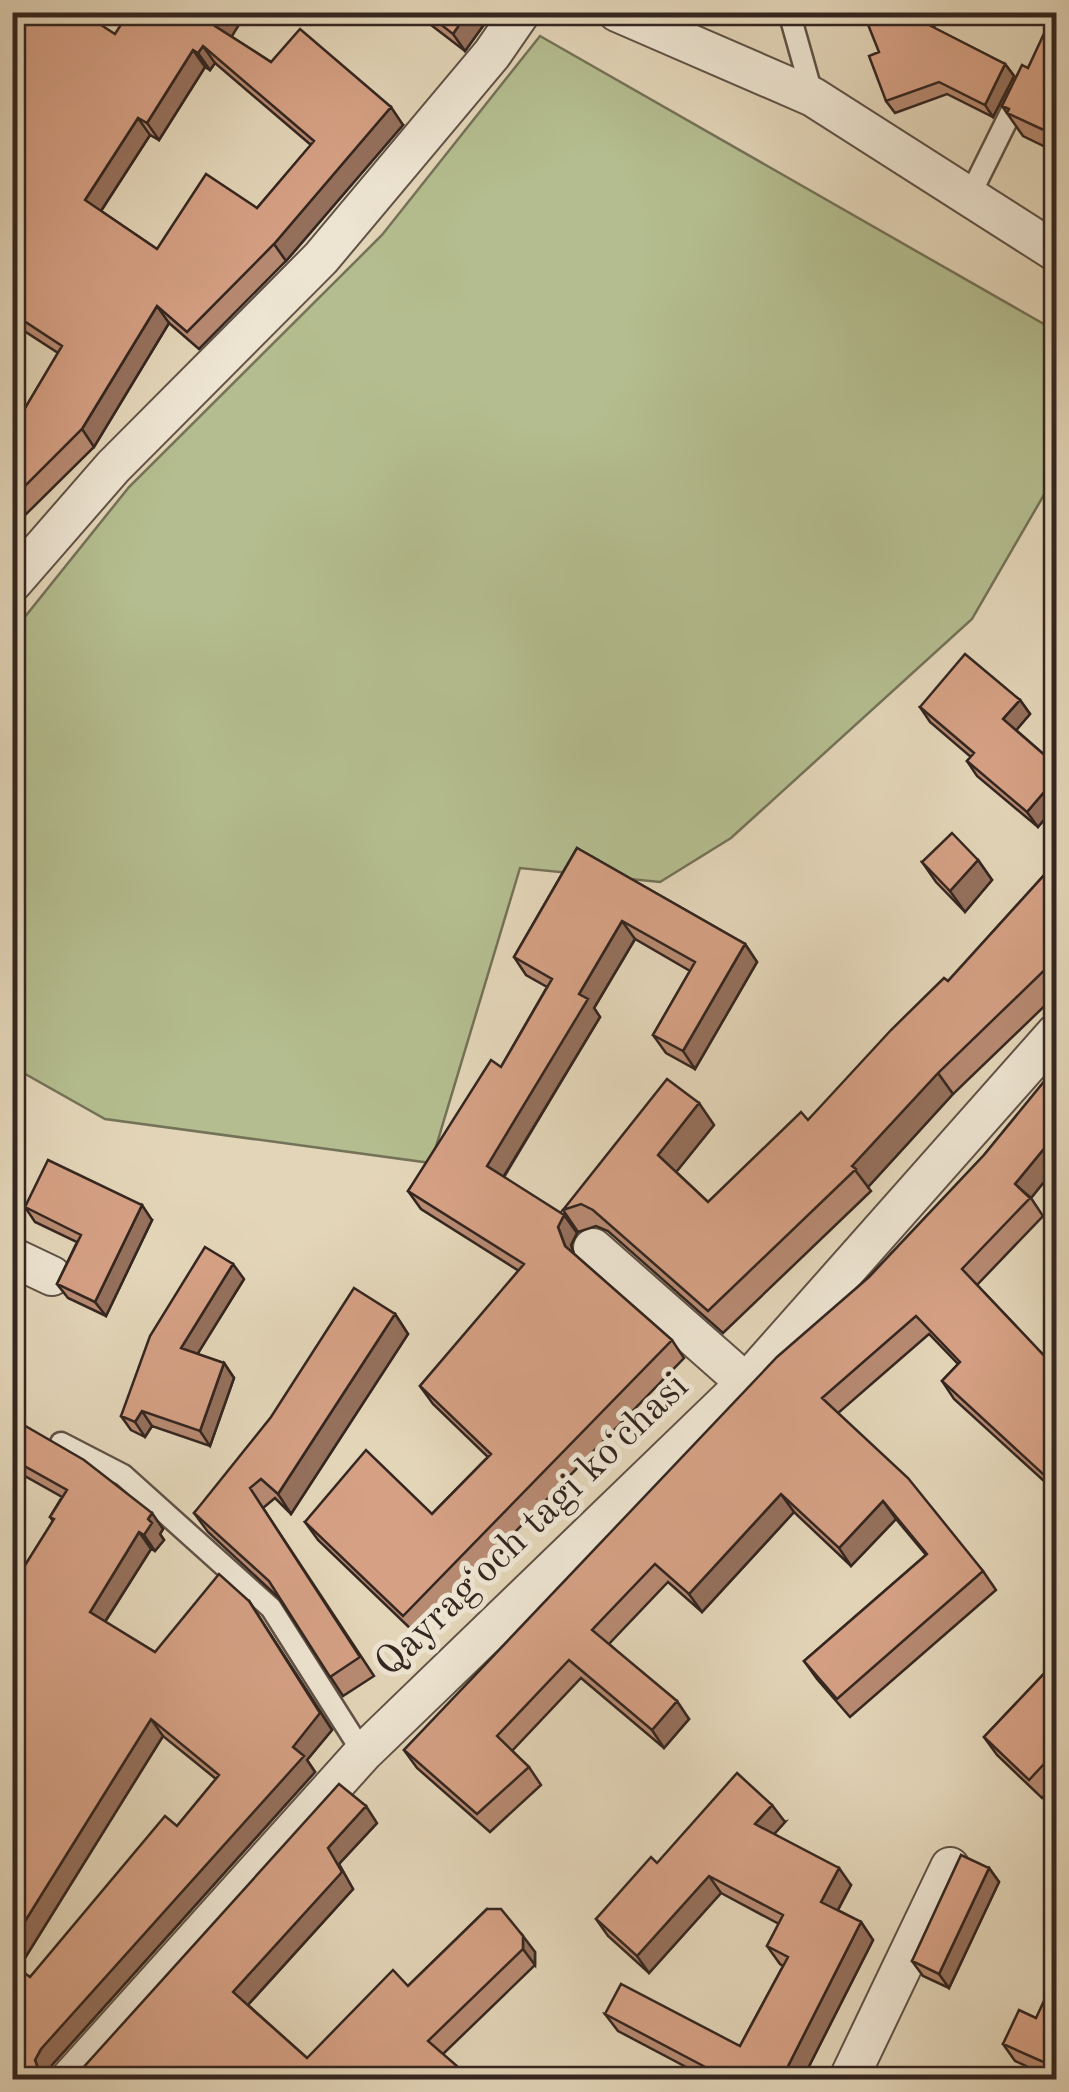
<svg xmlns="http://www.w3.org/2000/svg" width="1069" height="2092" font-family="'Old Standard TT',serif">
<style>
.green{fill:#b4bd8f;stroke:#747258;stroke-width:2.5}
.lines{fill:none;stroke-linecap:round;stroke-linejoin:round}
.lane-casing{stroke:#605246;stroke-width:25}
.street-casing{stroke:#605246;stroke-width:42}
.lane{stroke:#ede4d1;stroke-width:20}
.street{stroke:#ede4d1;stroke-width:38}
.wall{fill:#b78a72;stroke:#342620;stroke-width:2.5;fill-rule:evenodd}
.shaded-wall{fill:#95705c;stroke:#342620;stroke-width:2.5}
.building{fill:#d5a084;stroke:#342620;stroke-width:2.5;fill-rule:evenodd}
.labels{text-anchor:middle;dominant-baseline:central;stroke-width:10;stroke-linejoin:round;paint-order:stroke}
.street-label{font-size:40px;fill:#342620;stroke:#ede4d1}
</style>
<rect width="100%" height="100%" fill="#e3d5b8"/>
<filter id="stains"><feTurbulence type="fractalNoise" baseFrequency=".002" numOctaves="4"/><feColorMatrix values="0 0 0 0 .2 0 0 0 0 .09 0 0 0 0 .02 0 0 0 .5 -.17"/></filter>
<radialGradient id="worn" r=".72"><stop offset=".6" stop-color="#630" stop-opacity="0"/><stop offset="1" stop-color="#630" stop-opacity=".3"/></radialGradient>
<path class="green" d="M 540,36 L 1056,331 L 1056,474 L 972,619 L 731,838 L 660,882 L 520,868 L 431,1163 L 105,1119 L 13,1067 L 12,633 L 129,487 L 382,235 Z"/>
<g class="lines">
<g class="lane-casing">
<path id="lane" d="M 789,12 L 813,97
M 969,197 L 1019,96
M 61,1443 L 123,1475 L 271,1608 L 363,1753"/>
</g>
<g class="street-casing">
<path id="street" d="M 617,12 L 813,97 L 1056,252
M 12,583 L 113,467 L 321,258 L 492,54 L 521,12
M 593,1248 L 746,1383
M 12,1257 L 52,1276
M 69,2080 L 363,1753 L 746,1383 L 1056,1033
M 848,2080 L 950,1867"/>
</g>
<use href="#lane" class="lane"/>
<use href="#street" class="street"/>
</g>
<path class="wall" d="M 12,12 L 115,34 L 232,37 L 271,62 L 403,125 L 286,261 L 199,349 L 169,323 L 94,447 L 12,528 L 12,430 L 58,353 L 12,323 ZM 215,63 L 311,145 L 257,208 L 157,249 L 101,211 L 150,135 L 159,140 L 205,67 L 210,70 Z
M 414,12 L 493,12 L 465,51 Z
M 1056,12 L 1056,152 L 1023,136 L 1002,106 L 1028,68 Z
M 934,28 L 1005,64 L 1014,76 L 993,117 L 947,94 L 895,113 L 886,101 L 879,52 Z
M 1020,700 L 1030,714 L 1016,730 L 1056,765 L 1056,805 L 1038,827 L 977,776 L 967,761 L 971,757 L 930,722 L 920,707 Z
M 577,848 L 745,944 L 757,962 L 695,1069 L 666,1053 L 653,1035 L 690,971 L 635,939 L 594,1008 L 600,1017 L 504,1177 L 577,1233 L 571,1245 L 574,1254 L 672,1340 L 684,1358 L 416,1634 L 318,1540 L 305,1522 L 432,1514 L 488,1457 L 433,1404 L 420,1386 L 519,1271 L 421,1209 L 408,1191 L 501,1067 L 547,987 L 526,975 L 514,957 Z
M 978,860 L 992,880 L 965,912 L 936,882 L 922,862 Z
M 1056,862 L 1056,995 L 953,1094 L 868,1187 L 871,1191 L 723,1333 L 608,1231 L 596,1226 L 578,1232 L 563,1210 L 714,1125 L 676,1172 L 708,1202 L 808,1120 L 948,981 Z
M 1056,1067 L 1056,1167 L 1031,1198 L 1043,1216 L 977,1285 L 1052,1364 L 1056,1359 L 1056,1492 L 954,1399 L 942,1381 L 958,1364 L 929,1334 L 838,1413 L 983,1571 L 996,1590 L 850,1717 L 817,1679 L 804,1661 L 926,1555 L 896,1519 L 851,1566 L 794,1512 L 702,1612 L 668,1582 L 609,1644 L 689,1719 L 664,1748 L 581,1678 L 512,1751 L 529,1767 L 541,1785 L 490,1832 L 417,1768 L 404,1750 L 869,1277 L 984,1155 Z
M 25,1207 L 152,1220 L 106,1316 L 68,1298 L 57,1284 L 77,1242 L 35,1222 Z
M 244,1279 L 197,1354 L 224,1363 L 234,1378 L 210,1446 L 152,1426 L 145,1437 L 131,1430 L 121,1416 Z
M 395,1314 L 408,1334 L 291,1514 L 275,1498 L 263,1508 L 374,1676 L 343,1696 L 279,1598 L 208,1532 L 194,1513 Z
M 12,1440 L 163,1529 L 160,1534 L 164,1540 L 155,1551 L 151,1549 L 105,1622 L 155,1652 L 249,1601 L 332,1730 L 307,1760 L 315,1772 L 52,2065 L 47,2076 L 48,2080 L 12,2080 L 30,1977 L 177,1826 L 216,1779 L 163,1736 L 15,1974 L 12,1972 L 12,1586 L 53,1521 L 50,1517 L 62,1497 L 16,1471 L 12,1466 Z
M 1056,1661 L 1056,1782 L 1042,1798 L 997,1755 L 984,1737 Z
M 785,1822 L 774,1834 L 851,1885 L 838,1910 L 861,1922 L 873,1940 L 802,2080 L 704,2080 L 705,2077 L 618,2031 L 605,2014 L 740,2046 L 783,1966 L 780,1964 L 767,1946 L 779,1924 L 721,1893 L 649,1973 L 608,1936 L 596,1919 L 657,1863 Z
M 377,1823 L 339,1864 L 353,1889 L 248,2005 L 307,2058 L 408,1986 L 487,1909 L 535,1952 L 535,1965 L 443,2054 L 74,2079 Z
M 989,1868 L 999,1882 L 949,1988 L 923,1976 L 912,1961 Z
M 1036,2018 L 1056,2080 L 1015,2061 L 1003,2044 Z"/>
<path class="shaded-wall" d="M 224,12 L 247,12 L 227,44 L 215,26 Z
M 468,12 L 493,12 L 465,51 L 453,34 Z
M 925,12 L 929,12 L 938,37 L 929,25 Z
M 203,46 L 215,63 L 210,70 L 198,53 Z
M 193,50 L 205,67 L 159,140 L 147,123 Z
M 1005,64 L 1014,76 L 993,117 L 985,105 Z
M 391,107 L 403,125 L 286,261 L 274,244 Z
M 1056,115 L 1056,144 L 1048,132 Z
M 138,118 L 150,135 L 97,217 L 85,200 Z
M 157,306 L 169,323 L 94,447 L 82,429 Z
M 1020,700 L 1030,714 L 1013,734 L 1003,719 Z
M 1056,778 L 1056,805 L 1038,827 L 1027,812 Z
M 978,860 L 992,880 L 965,912 L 950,891 Z
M 622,921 L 635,939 L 594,1008 L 600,1017 L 499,1184 L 487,1166 L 579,994 Z
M 745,944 L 757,962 L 695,1069 L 683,1051 Z
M 938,1073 L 953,1094 L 868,1187 L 852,1166 Z
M 699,1103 L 714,1125 L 673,1176 L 658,1155 Z
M 1056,1134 L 1056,1167 L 1031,1198 L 1015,1184 Z
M 142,1205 L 152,1220 L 106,1316 L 95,1302 Z
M 564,1215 L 577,1233 L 571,1245 L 577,1264 L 565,1246 L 558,1227 Z
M 233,1264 L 244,1279 L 192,1363 L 181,1348 Z
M 395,1314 L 408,1334 L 291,1514 L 278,1494 Z
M 224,1363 L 234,1378 L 210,1446 L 200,1431 Z
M 142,1411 L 152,1426 L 145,1437 L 135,1422 Z
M 781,1494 L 794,1512 L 702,1612 L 689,1594 Z
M 883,1501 L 896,1519 L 851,1566 L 839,1548 Z
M 152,1513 L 163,1529 L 160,1534 L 164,1540 L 155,1551 L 144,1535 L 148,1519 Z
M 139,1532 L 151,1549 L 101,1628 L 90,1612 Z
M 249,1601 L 332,1730 L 307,1760 L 315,1772 L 52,2065 L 47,2076 L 48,2080 L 42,2080 L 35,2060 L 41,2049 L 293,1747 Z
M 677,1701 L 689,1719 L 664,1748 L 652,1730 Z
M 151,1719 L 163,1736 L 15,1974 L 12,1971 L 12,1942 Z
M 772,1805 L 785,1822 L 768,1841 L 755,1824 Z
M 366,1806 L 377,1823 L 339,1864 L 353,1889 L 245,2008 L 233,1992 L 328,1848 Z
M 839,1868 L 851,1885 L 833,1919 L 821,1902 Z
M 989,1868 L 999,1882 L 949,1988 L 939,1974 Z
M 709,1876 L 721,1893 L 649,1973 L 637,1956 Z
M 861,1922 L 873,1940 L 802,2080 L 785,2080 L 783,2076 Z
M 523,1936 L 535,1952 L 535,1965 L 523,1949 Z"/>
<path class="building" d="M 12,12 L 81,12 L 115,34 L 129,12 L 224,12 L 215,26 L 271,62 L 300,29 L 391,107 L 274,244 L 187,332 L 157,306 L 82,429 L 12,499 L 12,430 L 62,346 L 12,313 ZM 203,46 L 314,141 L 257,208 L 206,174 L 157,249 L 85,200 L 138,118 L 147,123 L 193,50 L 198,53 Z
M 425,12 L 468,12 L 453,34 Z
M 863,12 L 925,12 L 929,25 L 1005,64 L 985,105 L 939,82 L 886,101 L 869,56 L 879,52 Z
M 1054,12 L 1056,12 L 1056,115 L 1048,132 L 1007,113 L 1009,109 L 1002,106 L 1022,65 L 1028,68 Z
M 965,654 L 1020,700 L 1003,719 L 1056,765 L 1056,778 L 1027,812 L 967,761 L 974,753 L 920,707 Z
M 952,833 L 978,860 L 950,891 L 922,862 Z
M 577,848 L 745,944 L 683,1051 L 653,1035 L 695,962 L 622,921 L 579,994 L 588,999 L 487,1166 L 564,1215 L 558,1227 L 565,1246 L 672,1340 L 403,1616 L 305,1522 L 366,1450 L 432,1514 L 491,1454 L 420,1386 L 524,1264 L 408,1191 L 491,1060 L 501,1067 L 552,979 L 514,957 Z
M 1056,862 L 1056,959 L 938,1073 L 852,1166 L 856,1169 L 708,1311 L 593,1210 L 581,1204 L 563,1210 L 667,1079 L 699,1103 L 658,1155 L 708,1202 L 801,1112 L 808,1120 L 891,1030 L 944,978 L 948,981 Z
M 1056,1067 L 1056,1134 L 1015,1184 L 1030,1198 L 962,1269 L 1052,1364 L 1056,1359 L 1056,1486 L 942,1381 L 960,1362 L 916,1316 L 822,1398 L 908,1478 L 983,1571 L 837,1699 L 804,1661 L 927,1554 L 883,1501 L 839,1548 L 781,1494 L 689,1594 L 655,1564 L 592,1630 L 677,1701 L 652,1730 L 569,1660 L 497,1736 L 529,1767 L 477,1814 L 404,1750 L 777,1357 L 869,1277 L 984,1155 Z
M 48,1160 L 142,1205 L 95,1302 L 57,1284 L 81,1235 L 25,1207 Z
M 205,1247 L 233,1264 L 181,1348 L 224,1363 L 200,1431 L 142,1411 L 135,1422 L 121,1416 L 150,1336 Z
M 354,1288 L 395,1314 L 278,1494 L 261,1479 L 250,1488 L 360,1657 L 330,1677 L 269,1581 L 194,1513 L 271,1417 Z
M 22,1424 L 84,1460 L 152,1513 L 148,1519 L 152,1523 L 144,1535 L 139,1532 L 90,1612 L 155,1652 L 219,1574 L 249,1601 L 320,1713 L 293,1747 L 304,1756 L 41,2049 L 35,2060 L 42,2080 L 12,2080 L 12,1980 L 22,1971 L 30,1977 L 165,1816 L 177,1826 L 219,1775 L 151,1719 L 12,1942 L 12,1586 L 54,1519 L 50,1517 L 67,1490 L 12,1459 L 12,1440 Z
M 1056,1661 L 1056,1751 L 1029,1780 L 984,1737 Z
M 737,1773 L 772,1805 L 755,1824 L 839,1868 L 821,1902 L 861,1922 L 783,2076 L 790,2080 L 704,2080 L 709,2069 L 605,2014 L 621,1984 L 740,2046 L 788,1957 L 767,1946 L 783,1915 L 709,1876 L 637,1956 L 596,1919 L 651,1857 L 657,1863 Z
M 339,1784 L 366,1806 L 328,1848 L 342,1872 L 233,1992 L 307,2058 L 393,1970 L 408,1986 L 487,1909 L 501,1909 L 523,1936 L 523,1949 L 428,2041 L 473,2080 L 72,2080 Z
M 961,1855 L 989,1868 L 939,1974 L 912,1961 Z
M 1056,1975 L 1056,2080 L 1041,2080 L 1048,2064 L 1003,2044 L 1019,2010 L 1036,2018 Z"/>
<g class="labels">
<g class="street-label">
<text transform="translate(533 1526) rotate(-44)">Qayragʻoch tagi koʻchasi</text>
</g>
</g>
<rect width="1069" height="2092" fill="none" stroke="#e3d5b8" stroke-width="50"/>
<rect x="15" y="15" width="1039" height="2062" fill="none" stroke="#342620" stroke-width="5"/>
<rect x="25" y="25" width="1019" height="2042" fill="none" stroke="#342620" stroke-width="2.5"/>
<rect width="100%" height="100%" filter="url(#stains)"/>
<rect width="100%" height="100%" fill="url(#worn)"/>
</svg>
